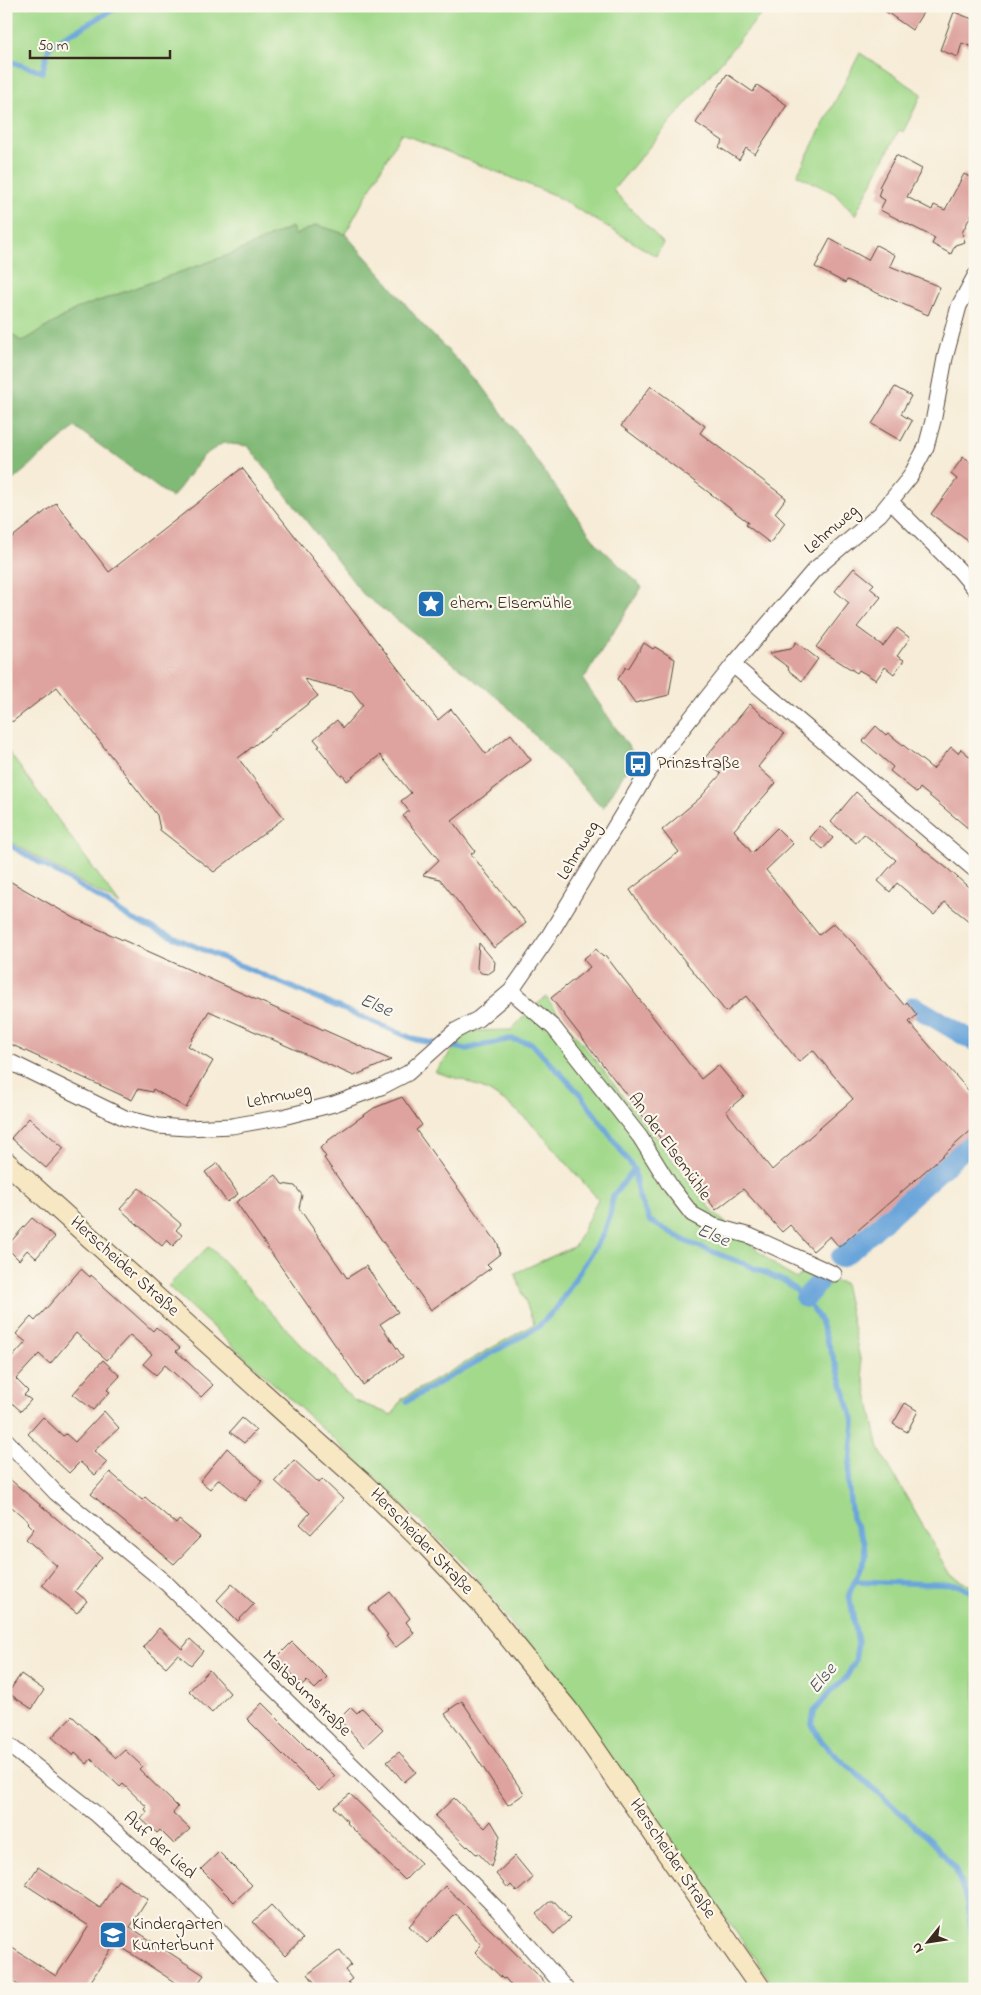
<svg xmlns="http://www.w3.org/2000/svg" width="981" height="1995" font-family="'Indie Flower',sans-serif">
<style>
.green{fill:#a2d98b;stroke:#6e8254}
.forest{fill:#81b977;stroke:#5e724a}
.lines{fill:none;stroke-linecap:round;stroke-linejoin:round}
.stream{stroke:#6aa5da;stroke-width:5.5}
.canal{stroke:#6aa5da;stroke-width:20}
.building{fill:#dea39e}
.minor-casing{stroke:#57473a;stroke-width:17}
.secondary-casing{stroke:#57473a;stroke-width:22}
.minor{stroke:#fff;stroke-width:15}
.secondary{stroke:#f7e8c3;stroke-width:20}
.labels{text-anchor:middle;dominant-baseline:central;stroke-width:4.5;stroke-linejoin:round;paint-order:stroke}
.street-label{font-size:18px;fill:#3b2a1e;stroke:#fbf7ec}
.poi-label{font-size:18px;fill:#3b2a1e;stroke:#fbf7ec;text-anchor:start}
.water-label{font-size:19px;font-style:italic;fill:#4b5560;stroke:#fbf7ec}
</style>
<rect width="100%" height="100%" fill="#fbf7ec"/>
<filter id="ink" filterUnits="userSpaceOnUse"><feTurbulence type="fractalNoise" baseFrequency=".02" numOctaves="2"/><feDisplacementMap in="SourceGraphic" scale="10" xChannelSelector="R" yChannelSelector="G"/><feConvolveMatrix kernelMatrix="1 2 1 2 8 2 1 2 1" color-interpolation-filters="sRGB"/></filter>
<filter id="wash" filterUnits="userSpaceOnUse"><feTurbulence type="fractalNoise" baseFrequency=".0096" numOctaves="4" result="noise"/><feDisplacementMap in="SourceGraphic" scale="20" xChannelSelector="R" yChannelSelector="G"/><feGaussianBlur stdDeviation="1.12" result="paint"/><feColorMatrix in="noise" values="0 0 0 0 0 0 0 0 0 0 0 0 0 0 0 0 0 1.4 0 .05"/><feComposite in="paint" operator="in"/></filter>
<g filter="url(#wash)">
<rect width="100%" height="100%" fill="#f6ecd7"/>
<path class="green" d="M 6,6 L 768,6 L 613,190 L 663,243 L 656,256 L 554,195 L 401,133 L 345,234 L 317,225 L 295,235 L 291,227 L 234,253 L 76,309 L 22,342 L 6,330 Z
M 860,53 L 922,94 L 903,132 L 899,130 L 855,215 L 834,193 L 797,175 Z
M 6,748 L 120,905 L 6,839 Z
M 546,997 L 714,1213 L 781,1270 L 797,1279 L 801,1274 L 844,1283 L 879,1449 L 951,1575 L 975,1588 L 975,1989 L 776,1989 L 640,1796 L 472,1571 L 340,1445 L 168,1286 L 209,1246 L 353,1400 L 392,1415 L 403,1398 L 534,1324 L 515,1273 L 575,1246 L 598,1199 L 532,1124 L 510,1105 L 488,1091 L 463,1080 L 435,1072 L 468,1031 L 511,1030 L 528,1012 Z"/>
<path class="forest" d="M 317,225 L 345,234 L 381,274 L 420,322 L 481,384 L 597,544 L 642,587 L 583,680 L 635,756 L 603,808 L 504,703 L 435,649 L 363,594 L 248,446 L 223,443 L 203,456 L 172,498 L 75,427 L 6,486 L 6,330 L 22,342 L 76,309 L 234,253 L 292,227 L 295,235 Z"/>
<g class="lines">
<path class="stream" d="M 6,60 L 42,72 L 50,45 L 120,6
M 6,843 L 88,891 L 133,920 L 416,1040 L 466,1049 L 510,1039 L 531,1043 L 581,1095 L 634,1169 L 638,1195 L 650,1221 L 687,1242 L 742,1263 L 786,1282 L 805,1298 L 819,1318 L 838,1370 L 854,1423 L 848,1483 L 852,1518 L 865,1543 L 866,1555 L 849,1594 L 858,1643 L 855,1661 L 846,1678 L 832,1690 L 814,1712 L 812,1724 L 819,1738 L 830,1750 L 931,1840 L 955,1868 L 965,1895 L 975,1948
M 407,1401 L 538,1327 L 558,1306 L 604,1233 L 610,1215 L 613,1196 L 634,1169
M 855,1581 L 958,1585 L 975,1594"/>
<path class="canal" d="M 914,1006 L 975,1042
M 840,1258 L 852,1250 L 975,1139
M 805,1298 L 818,1284"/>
</g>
<g id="blocks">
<path class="building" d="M 878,6 L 916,6 L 924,11 L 912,30 Z
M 954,12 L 975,20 L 975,48 L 962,43 L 958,57 L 940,50 Z
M 727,74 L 753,92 L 757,85 L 787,105 L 755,154 L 746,148 L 739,160 L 719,147 L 723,141 L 696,123 Z
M 896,155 L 922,169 L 907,197 L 932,210 L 934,205 L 945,210 L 964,174 L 975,180 L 975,207 L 962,233 L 965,242 L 955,245 L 951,254 L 932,244 L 935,238 L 880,210 L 885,200 L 878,196 L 881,188 L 879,187 Z
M 830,239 L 868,260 L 876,245 L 895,255 L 890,266 L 940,287 L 928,315 L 847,280 L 845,283 L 815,267 Z
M 651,386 L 705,426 L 700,433 L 786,498 L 775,513 L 785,523 L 770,543 L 746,525 L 748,522 L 621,426 Z
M 895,387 L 911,396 L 901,414 L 912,421 L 901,441 L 872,424 Z
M 963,457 L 975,466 L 975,546 L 931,514 L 957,479 L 951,474 Z
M 242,468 L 438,720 L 451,709 L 486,754 L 511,734 L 531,760 L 452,821 L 475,851 L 471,854 L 526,923 L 494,948 L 440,879 L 423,875 L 439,860 L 403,816 L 409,811 L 401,801 L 411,793 L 380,755 L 347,781 L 343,775 L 341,776 L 318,747 L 320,746 L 314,739 L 337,720 L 343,728 L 363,705 L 352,691 L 304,679 L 318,696 L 238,758 L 284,818 L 214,872 L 160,830 L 157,815 L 57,687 L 12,722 L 6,714 L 6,542 L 56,503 L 109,572 Z
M 854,568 L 874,584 L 870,588 L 881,597 L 857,627 L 883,646 L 897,628 L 910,638 L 897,656 L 904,660 L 894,674 L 885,667 L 876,680 L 859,670 L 857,673 L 816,647 L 849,603 L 835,591 Z
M 796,642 L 818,659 L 802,681 L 788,670 L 789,668 L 769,653 L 791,649 Z
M 644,643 L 653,649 L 655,647 L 675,659 L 669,695 L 635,703 L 618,679 L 626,667 L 628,669 Z
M 750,704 L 784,734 L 758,767 L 776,783 L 734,830 L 752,853 L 777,828 L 793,844 L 766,870 L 819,935 L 834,923 L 854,944 L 904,1005 L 907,1002 L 917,1015 L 909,1022 L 975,1098 L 975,1127 L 839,1247 L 830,1236 L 813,1251 L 790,1225 L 782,1232 L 743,1189 L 716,1210 L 551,998 L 590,967 L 583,959 L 596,949 L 603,957 L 605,955 L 701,1079 L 718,1065 L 744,1096 L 726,1111 L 772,1170 L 853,1099 L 813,1050 L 799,1062 L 746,996 L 726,1012 L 642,908 L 630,890 L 679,852 L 662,830 L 700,798 L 721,774 L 704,759 Z
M 876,726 L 886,735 L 888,733 L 933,769 L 951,747 L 958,753 L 961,749 L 975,761 L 975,834 L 920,788 L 917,793 L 890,771 L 893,767 L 863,741 Z
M 856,792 L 906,836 L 948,869 L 975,893 L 975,926 L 945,902 L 934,915 L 897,883 L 890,892 L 878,881 L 896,860 L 864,834 L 856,843 L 831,822 Z
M 820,826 L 833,838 L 823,849 L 810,838 Z
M 6,879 L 76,919 L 391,1060 L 354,1076 L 209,1011 L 188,1046 L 213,1061 L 186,1108 L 153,1089 L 152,1092 L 138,1089 L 132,1100 L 6,1042 Z
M 479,943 L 495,962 L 494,970 L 488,974 L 481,973 L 477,968 Z
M 402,1097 L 422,1125 L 416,1130 L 498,1244 L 500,1254 L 487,1264 L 491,1268 L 431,1310 L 324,1158 L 326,1157 L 320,1148 L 327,1143 L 326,1142 L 374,1108 Z
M 29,1118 L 64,1148 L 46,1168 L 11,1138 Z
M 218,1163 L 238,1194 L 227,1202 L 205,1172 Z
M 276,1175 L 282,1184 L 295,1186 L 302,1195 L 299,1208 L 347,1278 L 366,1266 L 398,1312 L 380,1324 L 403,1357 L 363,1385 L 236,1202 Z
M 139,1188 L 181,1224 L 176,1230 L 182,1235 L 173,1246 L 167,1240 L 162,1246 L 120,1209 Z
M 32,1218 L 55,1237 L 36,1258 L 27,1250 L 19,1260 L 6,1247 Z
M 81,1269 L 90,1277 L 91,1275 L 153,1331 L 156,1327 L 180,1348 L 176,1351 L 213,1385 L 201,1397 L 165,1365 L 156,1375 L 143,1364 L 152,1354 L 130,1335 L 107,1360 L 76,1333 L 50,1364 L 39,1354 L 16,1379 L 28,1391 L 24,1395 L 31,1400 L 21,1411 L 6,1398 L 6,1364 L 26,1342 L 16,1334 L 31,1317 L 35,1321 Z
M 103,1360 L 120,1376 L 107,1390 L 110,1392 L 93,1410 L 73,1394 Z
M 905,1403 L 918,1411 L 907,1432 L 893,1424 Z
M 104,1411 L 119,1428 L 94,1451 L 107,1462 L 95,1475 L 80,1462 L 69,1473 L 28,1434 L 43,1417 L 63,1436 L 66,1434 L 75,1442 Z
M 242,1418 L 256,1430 L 244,1443 L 230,1432 Z
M 227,1448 L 262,1481 L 245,1501 L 219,1479 L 210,1489 L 200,1481 Z
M 294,1460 L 319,1483 L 322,1479 L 343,1499 L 311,1534 L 300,1524 L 310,1513 L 275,1481 Z
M 110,1472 L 142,1500 L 145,1497 L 176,1524 L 179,1520 L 200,1537 L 174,1564 L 91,1494 Z
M 6,1476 L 102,1557 L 75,1591 L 87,1601 L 77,1613 L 42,1585 L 57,1566 L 26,1539 L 34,1529 L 28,1523 L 29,1522 L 6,1502 Z
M 232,1584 L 254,1604 L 238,1621 L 217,1600 Z
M 390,1592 L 410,1618 L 406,1622 L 414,1633 L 395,1648 L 386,1636 L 388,1635 L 368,1609 Z
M 159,1628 L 182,1649 L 190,1639 L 203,1651 L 191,1665 L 178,1654 L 166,1667 L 143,1647 Z
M 292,1642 L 327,1677 L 315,1689 L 307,1681 L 303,1685 L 276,1658 Z
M 209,1670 L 230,1693 L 212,1713 L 189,1691 Z
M 21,1674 L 44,1690 L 32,1709 L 8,1693 Z
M 462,1701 L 524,1794 L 508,1805 L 462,1736 L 445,1714 L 451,1710 L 450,1709 Z
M 262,1703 L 335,1776 L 319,1791 L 247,1719 Z
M 351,1707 L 357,1713 L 362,1708 L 383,1729 L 364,1747 L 339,1719 Z
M 72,1716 L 116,1758 L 125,1750 L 142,1766 L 139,1769 L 178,1807 L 173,1813 L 190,1829 L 174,1844 L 160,1830 L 157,1833 L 141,1819 L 147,1812 L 145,1809 L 147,1807 L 123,1784 L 120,1787 L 91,1759 L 87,1764 L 75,1753 L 73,1756 L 52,1737 Z
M 399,1752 L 416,1772 L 404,1782 L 387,1762 Z
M 350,1794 L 421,1863 L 405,1880 L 347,1823 L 348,1822 L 334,1807 Z
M 454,1798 L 485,1828 L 491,1821 L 500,1836 L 491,1867 L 478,1853 L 476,1854 L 468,1846 L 467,1847 L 435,1816 Z
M 219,1852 L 252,1885 L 234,1902 L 201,1869 Z
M 515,1856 L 533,1878 L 517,1892 L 511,1885 L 508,1888 L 496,1874 Z
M 38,1867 L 100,1908 L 118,1880 L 148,1899 L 130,1927 L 204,1975 L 194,1989 L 185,1989 L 115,1943 L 86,1989 L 24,1989 L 6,1977 L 6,1944 L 56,1976 L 89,1926 L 26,1885 Z
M 445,1886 L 535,1972 L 550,1989 L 514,1989 L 505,1978 L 503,1979 L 475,1952 L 481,1945 L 456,1914 L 427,1943 L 409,1926 Z
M 549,1902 L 555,1902 L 570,1919 L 554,1934 L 536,1914 Z
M 271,1905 L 303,1939 L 285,1956 L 253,1922 Z
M 340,1950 L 351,1965 L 345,1970 L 352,1979 L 348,1982 L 353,1989 L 319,1989 L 308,1974 Z"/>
</g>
</g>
<g filter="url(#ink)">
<use href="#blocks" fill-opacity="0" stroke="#57473a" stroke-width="1"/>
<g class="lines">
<g class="minor-casing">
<path id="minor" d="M 891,502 L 960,571 L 975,589
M 733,665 L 975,870
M 511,991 L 554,1028 L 640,1137 L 671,1187 L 692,1214 L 714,1226 L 750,1236 L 834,1274
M 6,1060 L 125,1118 L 158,1126 L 187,1128 L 232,1126 L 283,1117 L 334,1104 L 381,1087 L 408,1073 L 455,1031 L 478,1019 L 511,991 L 547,939 L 648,772 L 733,665 L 814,570 L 880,514 L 910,477 L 926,447 L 934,417 L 945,358 L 959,306 L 975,276
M 6,1440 L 56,1493 L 167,1584 L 444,1855 L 498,1910 L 566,1989
M 6,1743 L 95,1813 L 183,1892 L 275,1989"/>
</g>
<g class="secondary-casing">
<path id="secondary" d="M 6,1162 L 364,1484 L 427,1546 L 480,1602 L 568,1710 L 761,1989"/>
</g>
<use href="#minor" class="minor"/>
<use href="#secondary" class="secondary"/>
</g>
</g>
<defs>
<g id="sight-square" transform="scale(1.4375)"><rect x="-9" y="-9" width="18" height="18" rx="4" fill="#1f6fb2" stroke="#fbf7ec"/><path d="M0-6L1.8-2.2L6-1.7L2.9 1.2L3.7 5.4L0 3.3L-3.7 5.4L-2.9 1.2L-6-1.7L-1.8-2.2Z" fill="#fff"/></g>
<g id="bus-square" transform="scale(1.4375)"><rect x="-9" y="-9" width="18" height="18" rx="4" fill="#1f6fb2" stroke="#fbf7ec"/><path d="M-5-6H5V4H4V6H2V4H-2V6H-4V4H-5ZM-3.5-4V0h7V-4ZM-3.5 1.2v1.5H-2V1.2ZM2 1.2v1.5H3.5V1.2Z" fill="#fff"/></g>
<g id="school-square" transform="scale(1.4375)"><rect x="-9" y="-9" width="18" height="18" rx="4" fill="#1f6fb2" stroke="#fbf7ec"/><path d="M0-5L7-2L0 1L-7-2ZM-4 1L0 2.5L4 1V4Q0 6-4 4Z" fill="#fff"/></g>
</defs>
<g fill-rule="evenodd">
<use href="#sight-square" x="431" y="604"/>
<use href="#bus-square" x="638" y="764"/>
<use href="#school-square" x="113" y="1935"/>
</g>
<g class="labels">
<g class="street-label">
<text transform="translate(832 530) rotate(-41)">Lehmweg</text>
<text transform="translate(579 851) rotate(-59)">Lehmweg</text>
<text transform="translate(279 1097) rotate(-12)">Lehmweg</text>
<text transform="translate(669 1147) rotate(54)">An der Elsemühle</text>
<text transform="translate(124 1267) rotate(42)">Herscheider Straße</text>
<text transform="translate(421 1542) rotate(46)">Herscheider Straße</text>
<text transform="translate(306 1694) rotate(44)">Maibaumstraße</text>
<text transform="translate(159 1846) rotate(42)">Auf der Lied</text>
<text transform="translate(672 1859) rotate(56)">Herscheider Straße</text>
</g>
<g class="poi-label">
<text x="450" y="604">ehem. Elsemühle</text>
<text x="657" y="764">Prinzstraße</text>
<text x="132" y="1925">Kindergarten<tspan x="132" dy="21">Kunterbunt</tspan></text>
</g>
<g class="water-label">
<text transform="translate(376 1006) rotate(23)">Else</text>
<text transform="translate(713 1236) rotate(23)">Else</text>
<text transform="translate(823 1679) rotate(-50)">Else</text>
</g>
</g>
<rect width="981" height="1995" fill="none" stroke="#fbf7ec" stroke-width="25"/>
<g transform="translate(928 1942) rotate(240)" stroke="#fbf7ec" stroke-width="4" paint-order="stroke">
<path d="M0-4L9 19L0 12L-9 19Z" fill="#3b2a1e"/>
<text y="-8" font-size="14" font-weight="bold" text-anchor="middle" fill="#3b2a1e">N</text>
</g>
<path d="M30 50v8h140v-8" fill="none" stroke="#3b2a1e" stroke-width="2.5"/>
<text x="38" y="50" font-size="15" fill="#3b2a1e" stroke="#fbf7ec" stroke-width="4" paint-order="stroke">50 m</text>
</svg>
